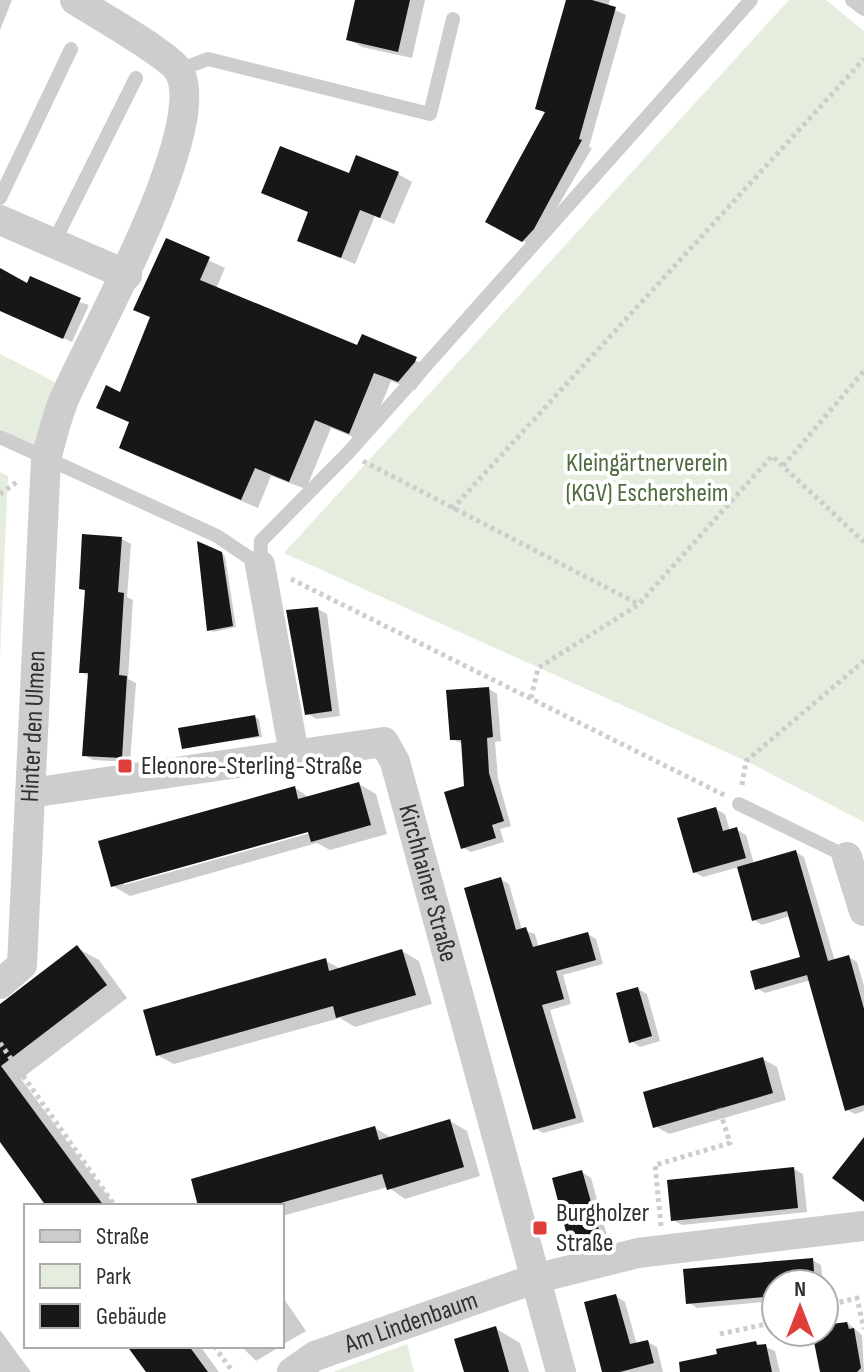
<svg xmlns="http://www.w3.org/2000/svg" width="864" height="1372" font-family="'Sofia Sans Condensed',sans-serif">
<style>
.green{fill:#e5eddf}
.shadow{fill:#0003;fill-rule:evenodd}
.building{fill:#171717}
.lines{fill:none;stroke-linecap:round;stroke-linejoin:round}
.path{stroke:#cdcdcd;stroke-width:5;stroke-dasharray:4 4;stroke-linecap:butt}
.lane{stroke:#cdcdcd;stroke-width:14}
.street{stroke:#cdcdcd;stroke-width:30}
.poi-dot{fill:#df3e3b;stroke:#fff;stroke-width:3}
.labels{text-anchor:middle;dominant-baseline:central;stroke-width:8;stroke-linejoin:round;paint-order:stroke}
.park-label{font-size:26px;fill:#4f6b3f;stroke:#fff}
.street-label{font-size:26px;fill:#303030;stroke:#fff}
.poi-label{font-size:26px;fill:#303030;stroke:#fff;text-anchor:start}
</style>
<rect width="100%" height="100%" fill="#fff"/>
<path class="green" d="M 789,0 L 826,0 L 864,31 L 864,822 L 746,761 L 284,553 Z
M 0,354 L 55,382 L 36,448 L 0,429 Z
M 0,472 L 8,476 L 0,658 Z
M 407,1344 L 414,1372 L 333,1372 Z"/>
<path class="shadow" d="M 0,0 L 12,0 L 0,30 Z
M 357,0 L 425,0 L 412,58 L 362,47 L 348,39 Z
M 568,0 L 610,0 L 608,7 L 626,15 L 589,147 L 592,148 L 534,247 L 487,221 L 546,113 L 537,108 Z
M 398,174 L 412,182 L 394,224 L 375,216 L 355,264 L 299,240 L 310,213 L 264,192 Z
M 167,241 L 225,268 L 216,289 L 358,347 L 363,337 L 432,368 L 415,390 L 391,381 L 366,442 L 331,428 L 306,489 L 271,476 L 258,508 L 137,456 L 121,447 L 131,423 L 98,407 L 121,394 L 152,318 Z
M 0,271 L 28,286 L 89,305 L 72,342 L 0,310 Z
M 122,539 L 131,544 L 127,597 L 133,600 L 128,679 L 136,683 L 130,762 L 93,760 L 84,755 L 89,676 L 81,672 L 87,592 L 81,588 Z
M 221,553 L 225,556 L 236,627 L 213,632 L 209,629 Z
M 318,609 L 327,614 L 340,716 L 316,719 L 307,713 Z
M 489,689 L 497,694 L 501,741 L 495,742 L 498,779 L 511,826 L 500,829 L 504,842 L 471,852 L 462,847 L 466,787 L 463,744 L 452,739 Z
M 255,717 L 259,719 L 262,737 L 183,747 Z
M 359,784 L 376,794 L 387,834 L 330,850 L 317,843 L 130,896 L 113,886 L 295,788 L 310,798 ZM 317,827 L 318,831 L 124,885 L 124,881 Z
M 716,809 L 725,814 L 730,831 L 737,830 L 746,835 L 754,864 L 796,852 L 804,857 L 835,961 L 849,957 L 857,962 L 864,986 L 864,1111 L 855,1114 L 846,1109 L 811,980 L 765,993 L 757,988 L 802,958 L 790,916 L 762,925 L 754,920 L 739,867 L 703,877 L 694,872 Z
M 500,879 L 509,884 L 522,930 L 535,934 L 539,948 L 588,934 L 596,939 L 603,964 L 563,975 L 571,1004 L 550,1010 L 584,1122 L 543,1133 L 535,1128 Z
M 77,948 L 99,960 L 127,998 L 21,1079 L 115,1206 L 49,1206 L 0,1137 L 0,1006 Z
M 402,951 L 419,961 L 432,1004 L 355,1027 L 340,1018 L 174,1064 L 157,1055 L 326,961 L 341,969 Z
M 638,989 L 647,994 L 660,1041 L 640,1047 L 631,1041 Z
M 763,1059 L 777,1067 L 786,1100 L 669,1134 L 655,1126 Z
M 450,1121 L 467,1131 L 480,1176 L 405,1199 L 388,1187 L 282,1216 L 282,1206 L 200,1206 L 375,1128 L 392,1138 Z
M 794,1169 L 803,1174 L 807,1212 L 682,1225 L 673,1220 Z
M 582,1172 L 591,1178 L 608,1239 L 580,1246 L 571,1241 Z
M 812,1260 L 821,1265 L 823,1284 L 776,1284 L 776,1301 L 697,1308 L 688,1302 Z
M 282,1296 L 306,1331 L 282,1345 Z
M 616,1296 L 625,1302 L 637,1345 L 648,1342 L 657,1347 L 663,1372 L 606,1372 Z
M 847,1322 L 862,1335 L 864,1372 L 823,1372 L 815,1332 Z
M 495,1328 L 520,1343 L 529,1372 L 466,1372 Z
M 0,1330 L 31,1372 L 0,1372 Z
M 756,1343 L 775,1351 L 780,1372 L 714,1372 L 720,1356 Z
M 130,1346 L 200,1346 L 219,1372 L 149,1372 Z
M 241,1346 L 281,1346 L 256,1361 Z"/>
<path class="building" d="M 355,0 L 410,0 L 398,52 L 346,40 Z
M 566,0 L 592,0 L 616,7 L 579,139 L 582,140 L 534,229 L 522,242 L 485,222 L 545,112 L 535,109 Z
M 280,146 L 349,173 L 356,155 L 399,172 L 380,218 L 360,210 L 341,258 L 297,241 L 308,212 L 261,193 Z
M 166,238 L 210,257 L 200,280 L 357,345 L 362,334 L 417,357 L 415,362 L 398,382 L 374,373 L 349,434 L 315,420 L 289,482 L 255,468 L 241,500 L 119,448 L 129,422 L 96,408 L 106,385 L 120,392 L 150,317 L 133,310 Z
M 0,268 L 27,283 L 30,276 L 81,298 L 63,339 L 0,311 Z
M 82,534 L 122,537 L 118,592 L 124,593 L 119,675 L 127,676 L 122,758 L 82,756 L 88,673 L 79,673 L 85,590 L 79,589 Z
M 197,541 L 222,552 L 233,626 L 207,631 Z
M 318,607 L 332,711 L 305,715 L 286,610 Z
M 489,687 L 493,737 L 487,738 L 489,773 L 504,821 L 492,825 L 496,838 L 461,849 L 444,792 L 464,786 L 461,740 L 450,740 L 446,690 Z
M 255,715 L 259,736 L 182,749 L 178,728 Z
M 359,782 L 371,825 L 311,842 L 308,832 L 111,887 L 98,841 L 295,786 L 298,799 Z
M 716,807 L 723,831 L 737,827 L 746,858 L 693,873 L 677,818 Z
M 796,850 L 828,961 L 849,955 L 864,1009 L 864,1105 L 845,1111 L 807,975 L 755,990 L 750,971 L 800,957 L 787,911 L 752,921 L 737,867 Z
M 501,877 L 516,930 L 526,927 L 533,947 L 588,932 L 596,960 L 556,971 L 564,999 L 542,1005 L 576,1118 L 533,1130 L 464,888 Z
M 77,945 L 107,985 L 1,1066 L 104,1206 L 46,1206 L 0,1142 L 0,1004 Z
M 402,949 L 416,995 L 336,1018 L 333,1006 L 156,1056 L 143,1010 L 326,958 L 329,971 Z
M 638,987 L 652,1036 L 629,1043 L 616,993 Z
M 763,1057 L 773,1093 L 653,1128 L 643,1092 Z
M 450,1119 L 464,1167 L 387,1190 L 382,1174 L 270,1206 L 198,1206 L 191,1179 L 375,1126 L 379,1140 Z
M 864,1137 L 864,1202 L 832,1178 Z
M 794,1167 L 798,1208 L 671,1221 L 667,1180 Z
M 582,1170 L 600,1234 L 569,1243 L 552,1178 Z
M 813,1258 L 815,1284 L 776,1284 L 776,1296 L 686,1304 L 683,1269 Z
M 616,1294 L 630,1344 L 648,1340 L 654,1363 L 620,1372 L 602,1372 L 584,1302 Z
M 847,1322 L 849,1329 L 854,1328 L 861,1368 L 857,1372 L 820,1372 L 812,1332 L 824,1332 L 824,1325 Z
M 496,1326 L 509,1372 L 464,1372 L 454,1339 Z
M 756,1341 L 757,1345 L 766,1344 L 772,1372 L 680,1372 L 679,1362 L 717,1354 L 716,1349 Z
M 127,1346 L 189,1346 L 208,1372 L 146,1372 Z"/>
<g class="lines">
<path class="path" d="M 363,461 L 638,604
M 783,466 L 864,371
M 0,494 L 17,482
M 452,509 L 864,59
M 291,579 L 726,796
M 531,698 L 538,668 L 638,605 L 772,456 L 864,542
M 742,785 L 746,761 L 864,661
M 0,1043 L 115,1206
M 661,1226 L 655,1165 L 730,1143 L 719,1108
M 824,1306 L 857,1298 L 864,1329
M 720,1334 L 776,1322
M 0,1340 L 22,1372
M 214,1346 L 233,1372"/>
<path class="lane" d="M 852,0 L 864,9
M 179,70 L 208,59 L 430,114 L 453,19
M 0,198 L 71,49
M 54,242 L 136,78
M 0,437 L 217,536 L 260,565 L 261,541 L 348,453 L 751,0
M 739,804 L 850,858"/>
<g class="street">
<path d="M 0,220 L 127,275"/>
<path d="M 260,565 L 294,754"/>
<path id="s1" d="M 30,793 L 384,742 L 395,762 L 561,1372"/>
<path d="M 847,857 L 864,911"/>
<path id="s2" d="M 0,984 L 22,965 L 46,459 C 52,438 57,414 66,395 C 93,334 208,131 180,73 C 172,56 95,13 75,0"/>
<path id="s3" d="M 292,1372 L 315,1356 L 534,1279 L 638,1253 L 864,1226"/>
</g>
</g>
<g class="poi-dot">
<rect x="117" y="758" width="16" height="16" rx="4"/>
<rect x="532" y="1220" width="16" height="16" rx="4"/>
</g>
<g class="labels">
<g class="park-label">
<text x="647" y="463">Kleingärtnerverein<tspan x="647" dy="30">(KGV) Eschersheim</tspan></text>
</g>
<g class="street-label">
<text stroke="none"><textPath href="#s2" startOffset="268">Hinter den Ulmen</textPath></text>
<text stroke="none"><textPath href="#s1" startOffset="506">Kirchhainer Straße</textPath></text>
<text stroke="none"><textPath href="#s3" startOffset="130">Am Lindenbaum</textPath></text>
</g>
<g class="poi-label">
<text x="141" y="766">Eleonore-Sterling-Straße</text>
<text x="556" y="1213">Burgholzer<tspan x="556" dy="30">Straße</tspan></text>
</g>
</g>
<rect x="24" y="1204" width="260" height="144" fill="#ffffff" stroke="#acacac" stroke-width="2"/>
<rect x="40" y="1230" width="40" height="12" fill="#cdcdcd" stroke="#acacac" stroke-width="2"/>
<text x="96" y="1244" font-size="24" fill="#303030">Straße</text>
<rect x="40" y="1264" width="40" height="24" fill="#e5eddf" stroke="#acacac" stroke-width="2"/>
<text x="96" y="1284" font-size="24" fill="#303030">Park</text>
<rect x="40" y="1304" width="40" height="24" fill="#171717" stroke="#acacac" stroke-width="2"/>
<text x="96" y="1324" font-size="24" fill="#303030">Gebäude</text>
<g transform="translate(800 1308)"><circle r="38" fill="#ffffff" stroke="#acacac" stroke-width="2"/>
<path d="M0-6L14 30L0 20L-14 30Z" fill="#df3e3b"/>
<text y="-12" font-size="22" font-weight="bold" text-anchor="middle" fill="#303030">N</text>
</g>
</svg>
